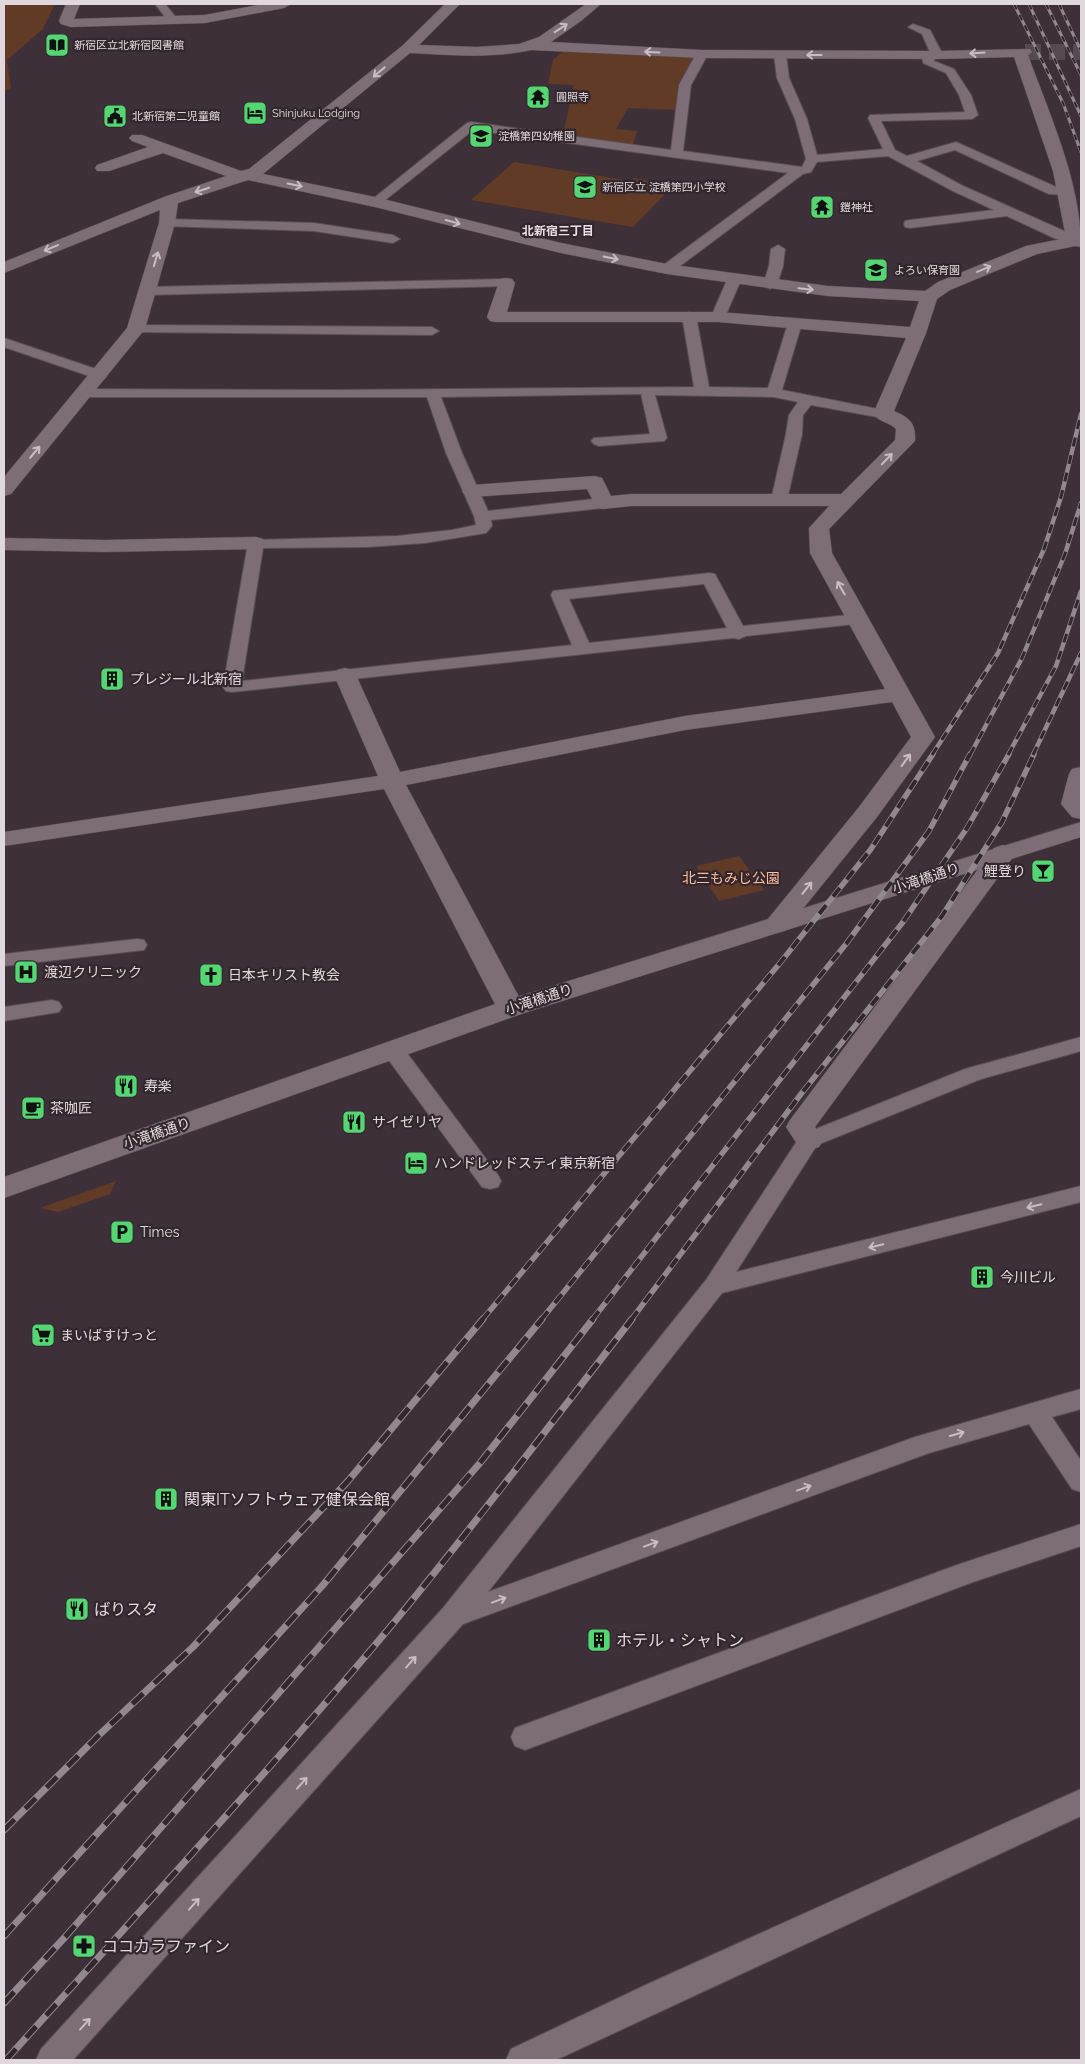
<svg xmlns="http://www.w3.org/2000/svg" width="1085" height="2064" font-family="Raleway,'Noto Sans JP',sans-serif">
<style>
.green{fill:#623b26}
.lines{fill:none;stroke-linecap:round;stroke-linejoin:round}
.street-tunnel{stroke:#564951;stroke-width:16;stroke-dasharray:16 8;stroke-linecap:butt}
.lane-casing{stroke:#594e55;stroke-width:2}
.street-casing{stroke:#594e55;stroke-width:1}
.secondary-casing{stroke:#594e55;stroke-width:1}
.lane{fill:#7d6d76;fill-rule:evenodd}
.street{fill:#7d6d76;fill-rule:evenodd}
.secondary{fill:#7d6d76;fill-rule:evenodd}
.rail-far3-casing{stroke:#93888e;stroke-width:3}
.rail-far2-casing{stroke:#93888e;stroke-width:4.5}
.rail-far1-casing{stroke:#93888e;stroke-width:5.5}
.rail-casing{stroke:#93888e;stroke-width:7}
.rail-far3{stroke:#33272e;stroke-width:2;stroke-dasharray:6;stroke-linecap:butt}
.rail-far2{stroke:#33272e;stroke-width:3;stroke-dasharray:9;stroke-linecap:butt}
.rail-far1{stroke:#33272e;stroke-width:4;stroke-dasharray:11;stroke-linecap:butt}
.rail{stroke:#33272e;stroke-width:5;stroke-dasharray:15;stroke-linecap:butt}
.oneway{stroke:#c8bdc3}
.labels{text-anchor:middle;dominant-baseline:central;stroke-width:4.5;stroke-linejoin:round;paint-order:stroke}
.far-poi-label{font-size:11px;fill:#e1d8dd;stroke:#33272e;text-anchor:start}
.far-neighbourhood-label{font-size:12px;font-weight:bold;fill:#eedce6;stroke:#33272e}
.poi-label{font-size:14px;fill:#e1d8dd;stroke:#33272e;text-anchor:start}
.park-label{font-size:14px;fill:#ffbc99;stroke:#33272e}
.street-label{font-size:14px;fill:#e1d8dd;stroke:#33272e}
.near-poi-label{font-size:16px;fill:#e1d8dd;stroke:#33272e;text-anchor:start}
</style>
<rect width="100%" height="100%" fill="#3e3038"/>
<path class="green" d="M 4,4 L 55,4 L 43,29 L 7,60 L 11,88 L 4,91 Z
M 566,49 L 694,56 L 678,85 L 676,110 L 628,108 L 616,129 L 637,131 L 633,145 L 550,134 L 553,129 L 564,130 L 574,85 L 548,84 L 553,60 Z
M 514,162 L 631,181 L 634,178 L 674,185 L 633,227 L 471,200 Z
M 739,856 L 764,890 L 719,901 L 696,866 Z
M 116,1181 L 110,1194 L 58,1212 L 40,1208 Z"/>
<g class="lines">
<path class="street-tunnel" d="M 1025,52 L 1081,52"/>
<g class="lane-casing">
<path id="lane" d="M 155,4 L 165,4 L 178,20 L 177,22 L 169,22 Z
M 913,24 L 930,30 L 943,55 L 941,57 L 934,58 L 934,61 L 954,69 L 971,95 L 978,115 L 972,119 L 881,121 L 895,150 L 907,156 L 956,142 L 1056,187 L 1069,189 L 1071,192 L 1069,195 L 1049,194 L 955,150 L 917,161 L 961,185 L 1080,238 L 1081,241 L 1080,244 L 1075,245 L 1054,238 L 1007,216 L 910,228 L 905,227 L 904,224 L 905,221 L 910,220 L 994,210 L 953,191 L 888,156 L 817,162 L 811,172 L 803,174 L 672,272 L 662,272 L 660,269 L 662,266 L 788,173 L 473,130 L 379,205 L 371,205 L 369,202 L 467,123 L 471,122 L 671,150 L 679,85 L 696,54 L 702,51 L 708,54 L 691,85 L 683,151 L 802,167 L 806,159 L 795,119 L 777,78 L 774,55 L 780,52 L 786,55 L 789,78 L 807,119 L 817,155 L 883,149 L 868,118 L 870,115 L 965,112 L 959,95 L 946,73 L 923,63 L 922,55 L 924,53 L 930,52 L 922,34 L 908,27 Z
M 167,219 L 314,223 L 393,235 L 400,239 L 393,243 L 314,231 L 162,226 L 161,223 L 162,220 Z
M 778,245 L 785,249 L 783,266 L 777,285 L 770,289 L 763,285 L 769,266 L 771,249 Z
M 734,276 L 741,280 L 725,317 L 718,321 L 713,320 L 711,317 L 727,280 Z
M 506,279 L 511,280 L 513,283 L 511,286 L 146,295 L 139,291 L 146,287 Z
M 689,312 L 696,316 L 709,387 L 768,388 L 788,323 L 795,319 L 802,323 L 782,390 L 883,410 L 888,411 L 890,414 L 888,417 L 883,418 L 811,405 L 803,415 L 802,434 L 787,500 L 785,503 L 773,503 L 771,500 L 786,434 L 789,415 L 798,402 L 774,397 L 655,395 L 667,438 L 664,441 L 599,446 L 594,444 L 591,441 L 594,438 L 650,434 L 641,394 L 441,397 L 462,453 L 488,511 L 603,498 L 609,500 L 611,503 L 609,506 L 603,508 L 491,520 L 492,526 L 486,533 L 425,543 L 368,547 L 263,548 L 242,681 L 572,645 L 551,595 L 553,591 L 709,573 L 715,574 L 717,578 L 743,626 L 858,614 L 864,615 L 866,619 L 864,623 L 746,636 L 739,639 L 733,638 L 232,692 L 226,691 L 223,687 L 248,543 L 250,540 L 397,536 L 452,530 L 476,525 L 474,516 L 446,453 L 427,397 L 84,397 L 79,396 L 77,393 L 79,390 L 84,389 L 337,390 L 694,387 L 682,316 ZM 704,584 L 727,628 L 589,643 L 569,599 Z
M 136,325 L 432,327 L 439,331 L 432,335 L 131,332 L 129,329 L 131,326 Z
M 4,338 L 105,372 L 107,375 L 105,378 L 95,378 L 4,347 Z
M 137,939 L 144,940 L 147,945 L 144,950 L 4,966 L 4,954 Z
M 52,1000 L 59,1002 L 62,1007 L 59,1012 L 4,1021 L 4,1007 Z
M 1081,1037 L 1081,1051 L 981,1079 L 817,1145 L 736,1272 L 1081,1186 L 1081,1202 L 722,1293 L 488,1592 L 915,1437 L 1081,1389 L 1081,1409 L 1052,1417 L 1081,1461 L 1081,1492 L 1072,1489 L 1029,1424 L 929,1453 L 463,1624 L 73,2060 L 36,2060 L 41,2049 L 443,1608 L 706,1280 L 801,1135 L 965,1069 Z
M 393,1043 L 401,1045 L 498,1175 L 501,1181 L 498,1187 L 490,1189 L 482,1187 L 385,1055 L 382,1050 L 385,1045 Z
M 1081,1524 L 1081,1546 L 973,1582 L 525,1750 L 515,1746 L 511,1737 L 515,1728 L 957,1565 Z
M 1081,1789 L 1081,1816 L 556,2060 L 506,2060 L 511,2049 L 650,1983 Z"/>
</g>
<g class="street-casing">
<path id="street" d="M 66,4 L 80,4 L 74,19 L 205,15 L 263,4 L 291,4 L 284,8 L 205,23 L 71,27 L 61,24 L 59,21 Z
M 445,4 L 460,4 L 419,45 L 477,47 L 519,44 L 539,37 L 586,4 L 601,4 L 581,21 L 551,42 L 702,50 L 937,51 L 1030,49 L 1032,52 L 1028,55 C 1050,116 1081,182 1081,247 L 1075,246 L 1037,254 L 950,290 L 937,299 L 926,333 L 894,411 C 910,418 916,423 915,441 L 829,529 L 832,553 L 935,737 L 877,817 L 785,931 L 776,933 L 767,931 L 763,925 L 859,807 L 911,737 L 892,702 L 685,730 L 406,785 L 525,1008 L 521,1014 L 511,1017 L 501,1014 L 497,1008 L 384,789 L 4,846 L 4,832 L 378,776 L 334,675 L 337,670 L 345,668 L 353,670 L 356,675 L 400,772 L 685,716 L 885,689 L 810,553 L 809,528 L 829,506 L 631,506 L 603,509 L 596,507 L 587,489 L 472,497 L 465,495 L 462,491 L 465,487 L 472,485 L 595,476 L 602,478 L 611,496 L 631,494 L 841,494 L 895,440 L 896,429 C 889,422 879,422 873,414 L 906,338 L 718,322 L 496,322 L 490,321 L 487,317 L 500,279 L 506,278 L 512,279 L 515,283 L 507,312 L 718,312 L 910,327 L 919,301 L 828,296 L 667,274 L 561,253 L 375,207 L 248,180 L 178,203 L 175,223 L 145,329 L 11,494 L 4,496 L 4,477 L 127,328 L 159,223 L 160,210 L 4,273 L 4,262 L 164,197 L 226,176 L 163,153 L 109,171 L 97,171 L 95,168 L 97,165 L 148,147 L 132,141 L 129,138 L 132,135 L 142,135 L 241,171 L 249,169 L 402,46 ZM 531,50 L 702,58 L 937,59 L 1014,57 L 1053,171 L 1066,238 L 1026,246 L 938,282 L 925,291 L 828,286 L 667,264 L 561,243 L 375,197 L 263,174 L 410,53 C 451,55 491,59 531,50 Z
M 256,537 L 263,539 L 266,543 L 263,547 L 256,549 L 104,552 L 4,550 L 4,538 L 104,540 Z
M 1003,845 L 1012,848 L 1016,853 L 815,1127 L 823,1140 L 819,1147 L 809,1150 L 799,1147 L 786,1127 L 790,1120 L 994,848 Z"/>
</g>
<g class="secondary-casing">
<path id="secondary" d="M 1081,767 L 1081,819 L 1072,817 L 1061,804 L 1069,774 L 1072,769 Z
M 1081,822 L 1081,837 L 521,1014 L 4,1198 L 4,1177 L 501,1002 Z"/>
</g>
<use href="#lane" class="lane"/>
<use href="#street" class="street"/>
<use href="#secondary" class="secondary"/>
<g class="rail-far3-casing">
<path id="rail-far3" d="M 1014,4 L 1063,103 L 1081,152
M 1029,4 L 1081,116
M 1046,4 L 1081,75
M 1059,4 L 1081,51"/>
</g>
<g class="rail-far2-casing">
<path id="rail-far2" d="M 932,755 L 998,653 L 1044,549 L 1061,497 L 1081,414
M 970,755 L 1022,658 L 1065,554 L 1081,503
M 1008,755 L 1056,666 L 1081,591
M 1033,755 L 1081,653"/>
</g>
<g class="rail-far1-casing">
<path id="rail-far1" d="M 482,1320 L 780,963 L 871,849 L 933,754
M 541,1320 L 846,944 L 929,831 L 970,754
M 592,1320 L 903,922 L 967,828 L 1009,754
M 631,1320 L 801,1094 L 942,916 L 1002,822 L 1034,754"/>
</g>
<g class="rail-casing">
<path id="rail" d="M 4,1830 L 99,1735 L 193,1647 L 348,1481 L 483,1319
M 4,1936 L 323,1585 L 542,1319
M 4,2003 L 66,1936 L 480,1463 L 593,1319
M 6,2060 C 135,1916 267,1774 391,1626 C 474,1526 552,1422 632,1319"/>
</g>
<use href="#rail-far3" class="rail-far3"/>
<use href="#rail-far2" class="rail-far2"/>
<use href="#rail-far1" class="rail-far1"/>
<use href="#rail" class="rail"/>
</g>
<defs><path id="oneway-shaft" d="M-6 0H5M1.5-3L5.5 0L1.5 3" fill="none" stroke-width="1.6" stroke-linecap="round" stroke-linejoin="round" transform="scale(1.25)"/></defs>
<g class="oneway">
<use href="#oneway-shaft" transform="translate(561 28) rotate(-33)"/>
<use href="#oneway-shaft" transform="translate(652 52) rotate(-177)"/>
<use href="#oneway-shaft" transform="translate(977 53) rotate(176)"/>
<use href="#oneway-shaft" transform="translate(814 55) rotate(-180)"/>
<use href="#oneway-shaft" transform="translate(379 72) rotate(140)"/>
<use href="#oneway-shaft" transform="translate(295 185) rotate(12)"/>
<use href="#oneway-shaft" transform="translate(202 190) rotate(162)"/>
<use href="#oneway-shaft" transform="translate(453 222) rotate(15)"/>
<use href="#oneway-shaft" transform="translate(51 248) rotate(157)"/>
<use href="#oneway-shaft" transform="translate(611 258) rotate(11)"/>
<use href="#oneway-shaft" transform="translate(156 259) rotate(-73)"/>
<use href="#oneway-shaft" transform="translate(984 269) rotate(-23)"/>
<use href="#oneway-shaft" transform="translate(806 289) rotate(6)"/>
<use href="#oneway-shaft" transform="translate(35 452) rotate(-50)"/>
<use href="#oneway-shaft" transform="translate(887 459) rotate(-46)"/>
<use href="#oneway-shaft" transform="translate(841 588) rotate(-119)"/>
<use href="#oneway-shaft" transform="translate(906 760) rotate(-54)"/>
<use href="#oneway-shaft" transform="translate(807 888) rotate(-51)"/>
<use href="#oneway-shaft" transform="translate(1034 1206) rotate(166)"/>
<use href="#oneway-shaft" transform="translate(876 1246) rotate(166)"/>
<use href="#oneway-shaft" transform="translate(957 1434) rotate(-16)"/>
<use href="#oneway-shaft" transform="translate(804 1488) rotate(-20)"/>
<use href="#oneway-shaft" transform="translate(651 1544) rotate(-20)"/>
<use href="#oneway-shaft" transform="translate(499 1600) rotate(-20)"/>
<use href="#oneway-shaft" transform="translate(411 1662) rotate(-48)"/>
<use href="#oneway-shaft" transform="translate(302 1783) rotate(-48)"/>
<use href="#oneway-shaft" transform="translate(194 1904) rotate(-48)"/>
<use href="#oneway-shaft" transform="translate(85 2024) rotate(-48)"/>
</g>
<defs>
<g id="library-square" transform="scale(1.25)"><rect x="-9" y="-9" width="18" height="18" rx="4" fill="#54d672" stroke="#33272e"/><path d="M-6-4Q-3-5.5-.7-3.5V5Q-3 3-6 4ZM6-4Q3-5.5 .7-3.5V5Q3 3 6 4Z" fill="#111"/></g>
<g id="temple-square" transform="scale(1.25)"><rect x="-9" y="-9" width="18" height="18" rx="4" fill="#54d672" stroke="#33272e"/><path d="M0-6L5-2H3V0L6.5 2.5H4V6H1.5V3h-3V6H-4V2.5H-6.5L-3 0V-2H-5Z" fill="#111"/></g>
<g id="hotel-square" transform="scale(1.25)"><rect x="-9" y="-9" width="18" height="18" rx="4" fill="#54d672" stroke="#33272e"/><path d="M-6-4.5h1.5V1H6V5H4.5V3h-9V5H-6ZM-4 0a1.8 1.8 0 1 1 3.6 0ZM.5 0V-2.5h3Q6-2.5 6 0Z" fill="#111"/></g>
<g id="civic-square" transform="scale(1.25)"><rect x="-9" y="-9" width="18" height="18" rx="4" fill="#54d672" stroke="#33272e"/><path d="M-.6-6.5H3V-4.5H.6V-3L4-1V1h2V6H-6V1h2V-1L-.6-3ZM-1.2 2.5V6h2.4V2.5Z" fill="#111"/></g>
<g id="school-square" transform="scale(1.25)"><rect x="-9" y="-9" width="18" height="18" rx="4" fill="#54d672" stroke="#33272e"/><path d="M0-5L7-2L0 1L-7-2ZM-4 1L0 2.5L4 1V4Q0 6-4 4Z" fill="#111"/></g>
<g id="building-square" transform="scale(1.25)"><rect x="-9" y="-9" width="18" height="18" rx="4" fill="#54d672" stroke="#33272e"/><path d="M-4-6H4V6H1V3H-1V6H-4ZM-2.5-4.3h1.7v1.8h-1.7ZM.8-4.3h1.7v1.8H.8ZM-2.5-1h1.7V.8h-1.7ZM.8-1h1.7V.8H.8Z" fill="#111"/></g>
<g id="bar-square" transform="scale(1.25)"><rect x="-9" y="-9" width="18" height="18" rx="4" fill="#54d672" stroke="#33272e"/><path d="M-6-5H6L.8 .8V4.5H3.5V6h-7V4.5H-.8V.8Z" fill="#111"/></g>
<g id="hospital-square" transform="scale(1.25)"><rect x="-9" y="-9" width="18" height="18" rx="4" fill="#54d672" stroke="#33272e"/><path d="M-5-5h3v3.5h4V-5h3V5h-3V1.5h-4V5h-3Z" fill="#111"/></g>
<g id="church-square" transform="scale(1.25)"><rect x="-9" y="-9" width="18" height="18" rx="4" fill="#54d672" stroke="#33272e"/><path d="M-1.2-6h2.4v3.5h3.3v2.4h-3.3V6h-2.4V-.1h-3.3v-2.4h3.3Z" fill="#111"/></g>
<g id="restaurant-square" transform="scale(1.25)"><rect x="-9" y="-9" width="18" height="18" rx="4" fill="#54d672" stroke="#33272e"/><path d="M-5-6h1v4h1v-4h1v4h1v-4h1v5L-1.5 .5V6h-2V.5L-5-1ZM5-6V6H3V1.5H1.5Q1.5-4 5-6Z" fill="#111"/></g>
<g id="cafe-square" transform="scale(1.25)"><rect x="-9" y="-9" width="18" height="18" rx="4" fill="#54d672" stroke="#33272e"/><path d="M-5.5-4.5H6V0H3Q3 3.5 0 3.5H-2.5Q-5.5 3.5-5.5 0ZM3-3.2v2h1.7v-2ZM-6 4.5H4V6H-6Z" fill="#111"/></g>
<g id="parking-square" transform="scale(1.25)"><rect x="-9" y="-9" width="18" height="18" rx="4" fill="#54d672" stroke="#33272e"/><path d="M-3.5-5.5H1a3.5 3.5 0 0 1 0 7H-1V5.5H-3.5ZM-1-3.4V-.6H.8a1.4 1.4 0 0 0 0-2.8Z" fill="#111"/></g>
<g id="supermarket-square" transform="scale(1.25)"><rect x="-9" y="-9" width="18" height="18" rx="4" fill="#54d672" stroke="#33272e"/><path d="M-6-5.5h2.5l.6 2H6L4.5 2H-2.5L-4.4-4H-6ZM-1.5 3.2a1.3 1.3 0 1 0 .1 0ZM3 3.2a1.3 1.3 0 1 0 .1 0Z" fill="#111"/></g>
<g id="pharmacy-square" transform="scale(1.25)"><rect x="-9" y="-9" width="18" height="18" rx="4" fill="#54d672" stroke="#33272e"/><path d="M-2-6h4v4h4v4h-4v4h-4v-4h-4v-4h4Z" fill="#111"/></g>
</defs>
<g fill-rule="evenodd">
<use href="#library-square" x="57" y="45"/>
<use href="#temple-square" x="538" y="97"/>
<use href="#hotel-square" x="255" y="113"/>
<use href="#civic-square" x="115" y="116"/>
<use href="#school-square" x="481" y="136"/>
<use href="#school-square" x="585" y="187"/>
<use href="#temple-square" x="822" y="207"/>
<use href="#school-square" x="876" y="270"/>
<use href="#building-square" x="112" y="679"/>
<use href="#bar-square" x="1043" y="871"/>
<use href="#hospital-square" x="26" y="972"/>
<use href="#church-square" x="211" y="975"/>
<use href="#restaurant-square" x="126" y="1086"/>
<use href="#cafe-square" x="33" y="1108"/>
<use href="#restaurant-square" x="354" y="1122"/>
<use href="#hotel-square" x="416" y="1163"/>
<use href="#parking-square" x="122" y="1232"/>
<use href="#building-square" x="982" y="1277"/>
<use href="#supermarket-square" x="43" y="1335"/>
<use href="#building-square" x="166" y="1499"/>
<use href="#restaurant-square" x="77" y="1609"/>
<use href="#building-square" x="599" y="1640"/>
<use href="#pharmacy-square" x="84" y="1946"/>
</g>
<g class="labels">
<g class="far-poi-label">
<text x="74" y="45">新宿区立北新宿図書館</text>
<text x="556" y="97">圓照寺</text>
<text x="272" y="113">Shinjuku Lodging</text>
<text x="132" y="116">北新宿第二児童館</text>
<text x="498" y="136">淀橋第四幼稚園</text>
<text x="602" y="187">新宿区立 淀橋第四小学校</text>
<text x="840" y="207">鎧神社</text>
<text x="894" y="270">よろい保育園</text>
</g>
<g class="far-neighbourhood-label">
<text x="558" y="231">北新宿三丁目</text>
</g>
<g class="poi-label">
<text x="130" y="679">プレジール北新宿</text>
<text x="1026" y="871" text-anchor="end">鯉登り</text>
<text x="44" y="972">渡辺クリニック</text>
<text x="228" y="975">日本キリスト教会</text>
<text x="144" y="1086">寿楽</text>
<text x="50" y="1108">茶咖匠</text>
<text x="372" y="1122">サイゼリヤ</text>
<text x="434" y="1163">ハンドレッドスティ東京新宿</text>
<text x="140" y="1232">Times</text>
<text x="1000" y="1277">今川ビル</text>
<text x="60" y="1335">まいばすけっと</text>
</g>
<g class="park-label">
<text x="731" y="878">北三もみじ公園</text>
</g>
<g class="street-label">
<text transform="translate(926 878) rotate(-18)">小滝橋通り</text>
<text transform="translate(539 999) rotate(-18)">小滝橋通り</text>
<text transform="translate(157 1133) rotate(-19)">小滝橋通り</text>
</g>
<g class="near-poi-label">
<text x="184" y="1499">関東ITソフトウェア健保会館</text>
<text x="94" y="1609">ばりスタ</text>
<text x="616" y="1640">ホテル・シャトン</text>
<text x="102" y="1946">ココカラファイン</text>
</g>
</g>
<rect width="1085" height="2064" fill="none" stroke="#e1d8dd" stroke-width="10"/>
</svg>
